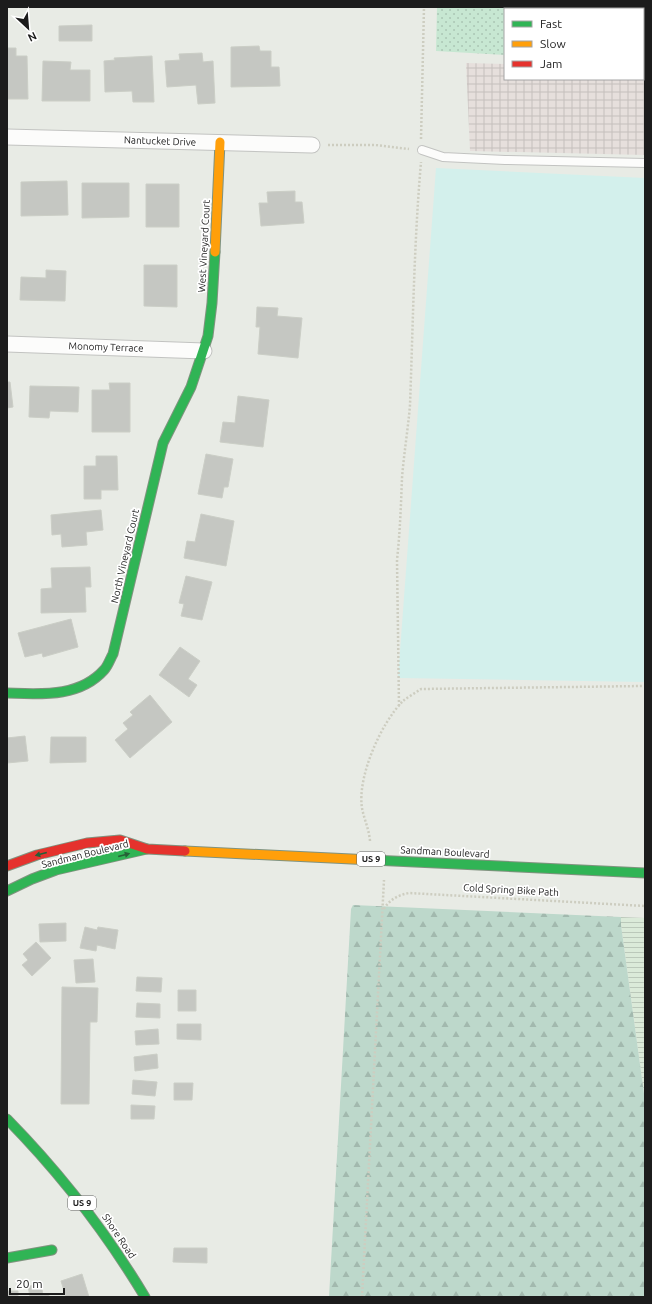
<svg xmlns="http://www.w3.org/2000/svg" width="652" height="1304" font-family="Ubuntu,sans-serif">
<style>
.industrial{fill:url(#industrial-grid)}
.farmland{fill:url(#farmland-rules)}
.grass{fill:url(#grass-dots)}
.forest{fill:url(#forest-firs)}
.park{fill:#d3f0ec}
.building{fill:#c5c7c2;stroke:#cbcec6}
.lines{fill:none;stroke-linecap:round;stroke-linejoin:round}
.lane-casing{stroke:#c2c3c1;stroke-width:10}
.street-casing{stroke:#c2c3c1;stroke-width:17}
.fast-casing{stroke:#80937f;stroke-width:11}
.slow-casing{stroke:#80937f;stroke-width:11}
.jam-casing{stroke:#80937f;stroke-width:11}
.path{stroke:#cdcdc0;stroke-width:2.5;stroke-dasharray:2 2;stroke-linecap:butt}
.lane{stroke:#fcfcfb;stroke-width:8}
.street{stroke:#fcfcfb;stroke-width:15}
.fast{stroke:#30b455;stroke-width:9}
.slow{stroke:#ff9f0a;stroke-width:9}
.jam{stroke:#e5322d;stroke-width:9}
.oneway{fill:#256036}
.labels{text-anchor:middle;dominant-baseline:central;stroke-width:3.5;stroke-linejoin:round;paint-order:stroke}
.shield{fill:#fff;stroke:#606060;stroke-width:1}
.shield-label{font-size:9px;font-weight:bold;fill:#1c1c1c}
.street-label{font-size:10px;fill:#1c1c1c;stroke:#fff}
</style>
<defs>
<pattern id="industrial-grid" width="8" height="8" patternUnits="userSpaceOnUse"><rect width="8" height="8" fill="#e6dfdc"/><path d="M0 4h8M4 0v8" fill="none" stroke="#c5bfbc"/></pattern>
<pattern id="farmland-rules" width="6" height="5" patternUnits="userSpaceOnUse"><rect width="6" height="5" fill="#dbead9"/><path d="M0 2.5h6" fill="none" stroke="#bbc8ba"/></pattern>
<pattern id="grass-dots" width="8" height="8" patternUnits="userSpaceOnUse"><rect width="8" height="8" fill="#c7e7d2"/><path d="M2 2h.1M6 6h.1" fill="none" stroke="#aac6b4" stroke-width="1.8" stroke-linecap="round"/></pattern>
<pattern id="forest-firs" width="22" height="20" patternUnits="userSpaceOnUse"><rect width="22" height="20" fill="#bdd8cb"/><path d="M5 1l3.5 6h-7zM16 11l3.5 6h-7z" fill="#a2b9ae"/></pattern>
</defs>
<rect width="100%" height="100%" fill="#e8ebe5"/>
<path class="industrial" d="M 466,63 L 505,64 L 505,79 L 643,79 L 643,67 L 645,67 L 645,155 L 470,151 Z"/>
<path class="farmland" d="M 621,917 L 645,918 L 645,1101 L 621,925 Z"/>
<path class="grass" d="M 437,7 L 645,7 L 645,63 L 643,63 L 643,9 L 505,9 L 505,55 L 436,51 Z"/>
<path class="forest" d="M 353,905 L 621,917 L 621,925 L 645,1101 L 645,1297 L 329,1297 L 351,909 Z"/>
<path class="park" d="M 436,168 L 645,178 L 645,682 L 398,678 Z"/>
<path class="building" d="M 92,25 L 92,41 L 59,41 L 59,26 Z
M 259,46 L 260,51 L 271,51 L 271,67 L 279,67 L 280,86 L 231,87 L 231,47 Z
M 7,48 L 16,48 L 16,56 L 27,56 L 28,99 L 7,99 Z
M 202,53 L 203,62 L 213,61 L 215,103 L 198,104 L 196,85 L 167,87 L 165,61 L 180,60 L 179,54 Z
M 152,56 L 154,102 L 133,102 L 132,91 L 105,92 L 104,61 L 115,60 L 114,58 Z
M 43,61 L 71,62 L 70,70 L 90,70 L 90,101 L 42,101 Z
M 67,181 L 68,215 L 21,216 L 21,182 Z
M 82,183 L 129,183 L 129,217 L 82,218 Z
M 146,184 L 179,184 L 179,227 L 146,227 Z
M 295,191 L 295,202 L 302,202 L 304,223 L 261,226 L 259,203 L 268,203 L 267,192 Z
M 144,265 L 177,265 L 177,307 L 144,306 Z
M 46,270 L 66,271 L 65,301 L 20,300 L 21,277 L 46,278 Z
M 257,307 L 278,308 L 277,316 L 302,318 L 298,358 L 258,354 L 260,327 L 256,327 Z
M 7,382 L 10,382 L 13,407 L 7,408 Z
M 109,383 L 130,383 L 130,432 L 92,432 L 92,390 L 110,390 Z
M 30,386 L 79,387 L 78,412 L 50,411 L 49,418 L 29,417 Z
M 238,396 L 269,400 L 263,447 L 220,442 L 223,422 L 235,423 Z
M 206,454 L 233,459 L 228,487 L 224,487 L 222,498 L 198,494 Z
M 96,456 L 117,456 L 118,490 L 101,490 L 101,499 L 84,499 L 84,466 L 96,466 Z
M 101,510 L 103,530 L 86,532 L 87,545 L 62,547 L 61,534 L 52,535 L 51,515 Z
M 201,514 L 234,521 L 226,566 L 184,558 L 187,541 L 195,542 Z
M 90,567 L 91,587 L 85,587 L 86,612 L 41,613 L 41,589 L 52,588 L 51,568 Z
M 186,576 L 212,582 L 202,620 L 181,616 L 184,604 L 179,603 Z
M 71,619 L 78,647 L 43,657 L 42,653 L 25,657 L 18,633 Z
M 180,647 L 200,661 L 188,679 L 197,685 L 189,697 L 159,675 Z
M 150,695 L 172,722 L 130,758 L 115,740 L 128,729 L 123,723 L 133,715 L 130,712 Z
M 25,736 L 28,761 L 7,763 L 7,738 Z
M 51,737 L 86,737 L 86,762 L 50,763 Z
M 66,923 L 66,941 L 40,942 L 39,924 Z
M 85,927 L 97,930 L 98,927 L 118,930 L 115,949 L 97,945 L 96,951 L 80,948 Z
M 36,942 L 51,958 L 32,976 L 22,965 L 28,960 L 23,954 Z
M 93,959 L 95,982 L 76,983 L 74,960 Z
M 137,977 L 162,978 L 161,992 L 136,991 Z
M 62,987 L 98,988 L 97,1022 L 90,1022 L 89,1104 L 61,1104 Z
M 178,990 L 196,990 L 196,1011 L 178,1011 Z
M 137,1003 L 160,1004 L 160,1018 L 136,1017 Z
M 177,1024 L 201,1024 L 201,1040 L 177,1039 Z
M 158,1029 L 159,1044 L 136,1045 L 135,1031 Z
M 157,1054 L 158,1068 L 135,1071 L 134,1057 Z
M 133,1080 L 157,1082 L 155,1096 L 132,1094 Z
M 174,1083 L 193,1083 L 192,1100 L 174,1100 Z
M 131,1105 L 155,1106 L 154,1119 L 131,1119 Z
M 174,1248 L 207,1248 L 207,1263 L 173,1262 Z
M 82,1274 L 89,1297 L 66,1297 L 61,1281 Z
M 41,1284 L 43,1295 L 49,1294 L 49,1297 L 30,1297 L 28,1286 Z
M 7,1291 L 18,1291 L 18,1297 L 7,1297 Z"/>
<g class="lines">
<g class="lane-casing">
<path id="lane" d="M 422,150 L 443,157 L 505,160 L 645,163"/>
</g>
<g class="street-casing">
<path id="street" d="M 7,137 L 312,145
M 7,344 L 204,351"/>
</g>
<g class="fast-casing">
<path id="fast" d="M 7,693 C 40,694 79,698 104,670 C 108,666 110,659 113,654 L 163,443 L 191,387 L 208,336 L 212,303 L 215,252
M 372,860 L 645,873
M 7,891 L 32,879 L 56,870 L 147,849
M 7,1119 C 60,1173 106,1232 145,1297
M 7,1258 L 52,1250"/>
</g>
<g class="slow-casing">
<path id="slow" d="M 215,252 L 220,142
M 185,851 L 372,860"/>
</g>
<g class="jam-casing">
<path id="jam" d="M 7,866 L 37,855 L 87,843 L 120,840 L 147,849 L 185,851"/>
</g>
<path class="path" d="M 421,139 L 424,7
M 328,145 L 375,145 L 409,149
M 399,706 L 397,560 C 400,532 401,505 402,478 C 404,453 408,429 410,405 C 413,324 414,243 421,162
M 370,841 C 369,829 364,819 362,808 C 357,777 381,723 403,701 C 408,697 415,693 421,689 L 643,686
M 384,909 C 389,900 398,895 409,893 L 645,906
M 362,1297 L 384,880"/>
<use href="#lane" class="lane"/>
<use href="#street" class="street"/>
<use href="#fast" class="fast"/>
<use href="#slow" class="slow"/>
<use href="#jam" class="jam"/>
</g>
<defs><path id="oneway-solid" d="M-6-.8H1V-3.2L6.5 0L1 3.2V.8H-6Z"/></defs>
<g class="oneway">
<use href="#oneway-solid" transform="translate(41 854) rotate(165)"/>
<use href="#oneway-solid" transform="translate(124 855) rotate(-15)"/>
</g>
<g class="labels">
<g class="shield">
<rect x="357" y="852" width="28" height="14" rx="3"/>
<rect x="68" y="1196" width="28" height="14" rx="3"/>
</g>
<g class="shield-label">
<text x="371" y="859">US 9</text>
<text x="82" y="1203">US 9</text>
</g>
<g class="street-label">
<text transform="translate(160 141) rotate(2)">Nantucket Drive</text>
<text transform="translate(204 246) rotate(-87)">West Vineyard Court</text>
<text transform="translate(106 347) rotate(2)">Monomy Terrace</text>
<text transform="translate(125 556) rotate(-77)">North Vineyard Court</text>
<text transform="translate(445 852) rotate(3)">Sandman Boulevard</text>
<text transform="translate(85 854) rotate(-14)">Sandman Boulevard</text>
<text transform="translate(511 890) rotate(3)">Cold Spring Bike Path</text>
<text transform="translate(119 1236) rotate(56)">Shore Road</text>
</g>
</g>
<rect width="652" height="1304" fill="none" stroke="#1c1c1c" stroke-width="16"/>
<rect x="504" y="8" width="140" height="72" fill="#ffffff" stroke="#a4a4a4"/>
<rect x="512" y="21" width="20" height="6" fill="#30b455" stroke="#a4a4a4"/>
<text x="540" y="28" font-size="12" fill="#1c1c1c">Fast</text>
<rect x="512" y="41" width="20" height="6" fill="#ff9f0a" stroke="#a4a4a4"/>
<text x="540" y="48" font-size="12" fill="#1c1c1c">Slow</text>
<rect x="512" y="61" width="20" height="6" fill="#e5322d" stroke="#a4a4a4"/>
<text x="540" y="68" font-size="12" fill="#1c1c1c">Jam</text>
<g transform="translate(28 28) rotate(154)" stroke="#ffffff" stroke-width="3" paint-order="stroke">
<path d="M0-3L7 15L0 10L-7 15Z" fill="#1c1c1c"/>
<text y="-6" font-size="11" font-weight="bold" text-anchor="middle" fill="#1c1c1c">N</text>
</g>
<path d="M10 1288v6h54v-6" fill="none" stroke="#1c1c1c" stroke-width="2"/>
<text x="16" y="1288" font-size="12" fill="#1c1c1c" stroke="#ffffff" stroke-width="3" paint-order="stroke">20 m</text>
</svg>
